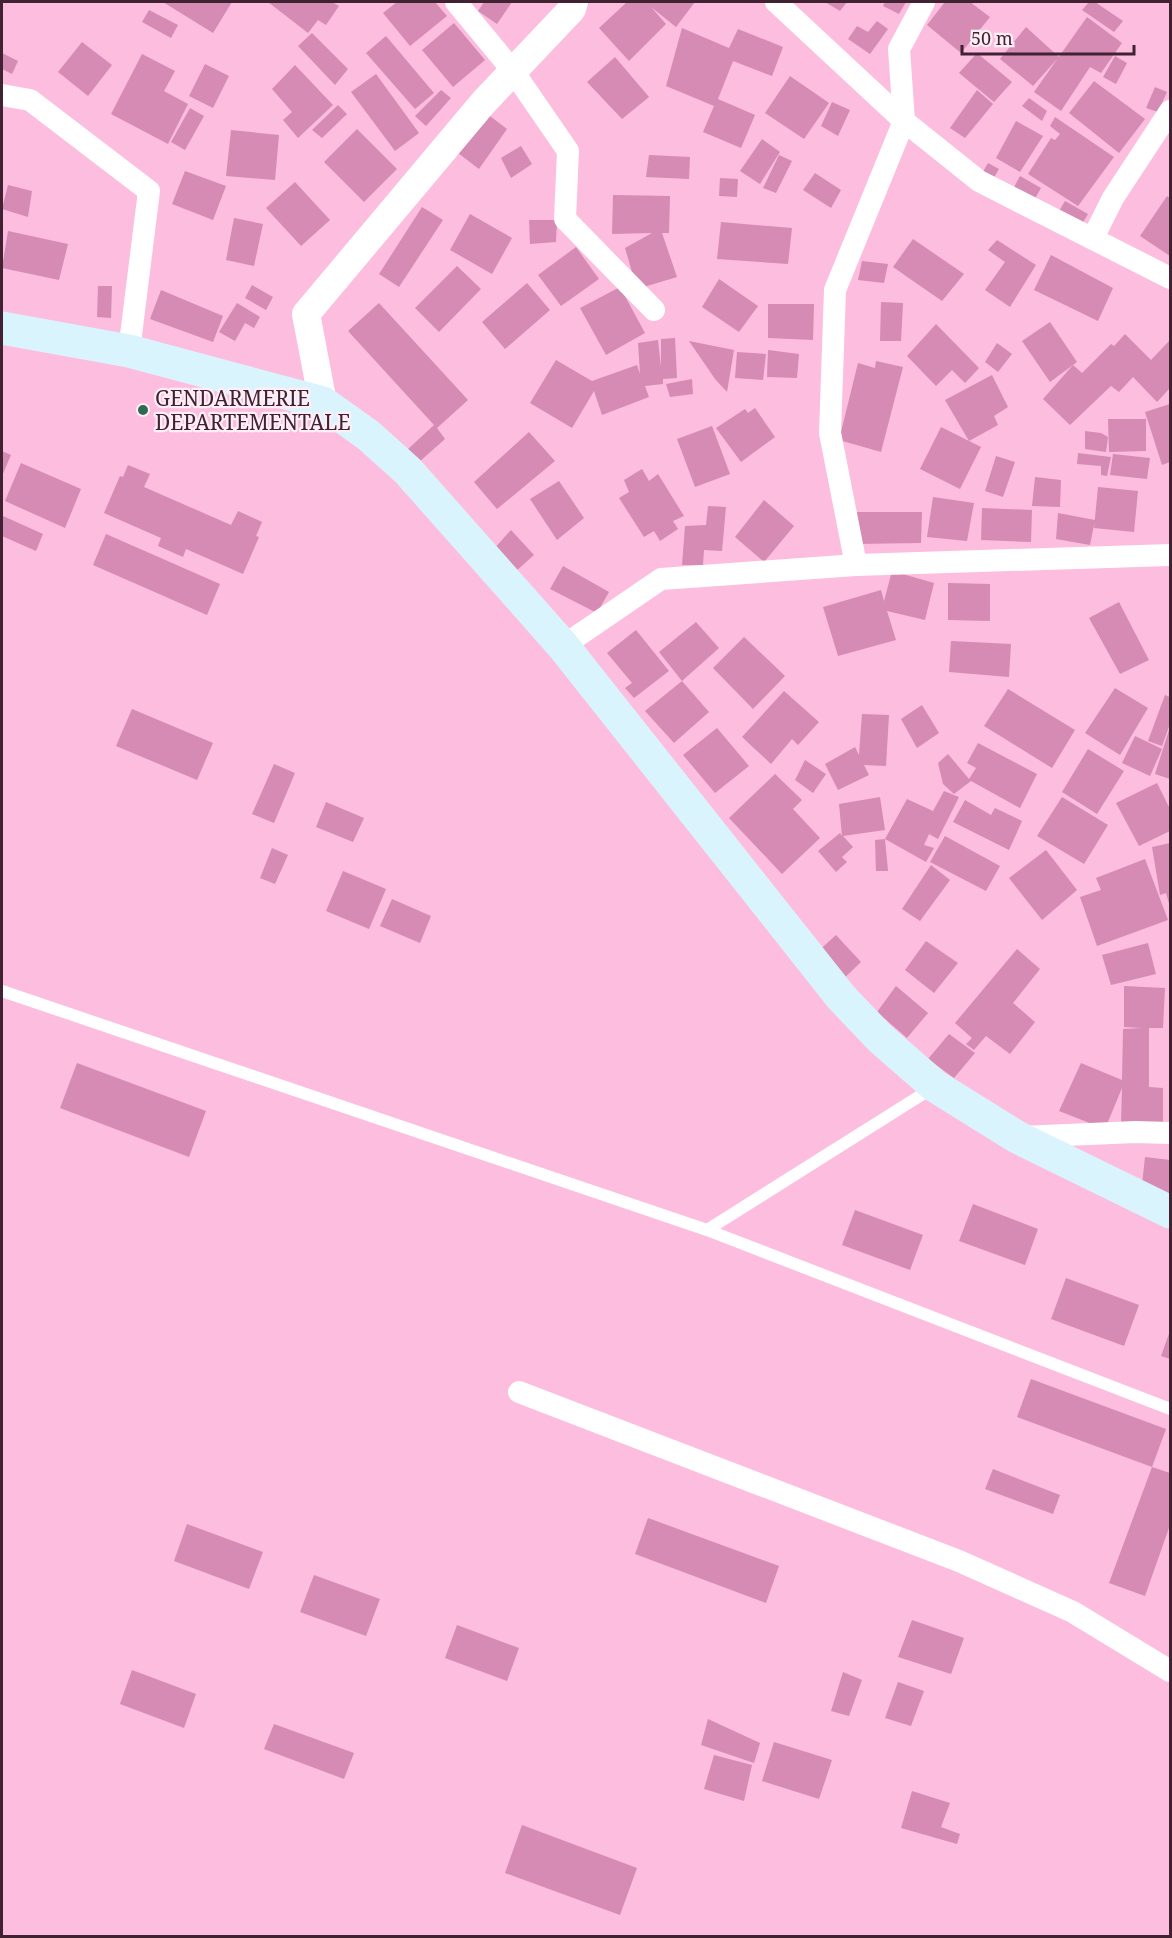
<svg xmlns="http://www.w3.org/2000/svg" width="1172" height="1938" font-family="'Noto Serif',serif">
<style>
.building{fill:#d58bb4}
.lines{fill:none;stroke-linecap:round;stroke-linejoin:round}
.service{stroke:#fff;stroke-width:12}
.minor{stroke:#fff;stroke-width:22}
.tertiary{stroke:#fff;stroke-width:28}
.secondary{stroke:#daf4fe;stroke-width:33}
.poi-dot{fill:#2e6952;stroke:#ffeef6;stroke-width:2}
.labels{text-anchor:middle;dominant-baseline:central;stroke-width:4.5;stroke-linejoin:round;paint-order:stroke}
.poi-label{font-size:21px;fill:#402233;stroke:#ffeef6;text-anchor:start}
</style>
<rect width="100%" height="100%" fill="#fcbdde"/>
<path class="building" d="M 163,2 L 232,2 L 213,33 Z
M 268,2 L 332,2 L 339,6 L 326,25 L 318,20 L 308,33 Z
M 397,2 L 435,2 L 447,16 L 410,46 L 383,13 Z
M 484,2 L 512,2 L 497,24 L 478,11 Z
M 627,2 L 695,2 L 676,27 L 651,7 L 666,24 L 629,61 L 599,28 Z
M 825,2 L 847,2 L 840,11 Z
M 885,2 L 906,2 L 899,14 L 883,6 Z
M 945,2 L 970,2 L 990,17 L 961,53 L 927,25 Z
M 1089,2 L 1095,2 L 1123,21 L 1114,32 L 1082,10 Z
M 149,10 L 178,25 L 171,38 L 142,22 Z
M 1087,17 L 1122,43 L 1101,73 L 1090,67 L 1061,111 L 1034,92 Z
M 877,21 L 888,29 L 870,54 L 848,39 L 857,26 L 868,32 Z
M 454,23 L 485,60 L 453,87 L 422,50 Z
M 1026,27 L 1059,57 L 1033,86 L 1000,59 Z
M 682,28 L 729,48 L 738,29 L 783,47 L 772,76 L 733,61 L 737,51 L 718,99 L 755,115 L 741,148 L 703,132 L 714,106 L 666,86 Z
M 312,33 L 348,69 L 335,85 L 298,46 Z
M 386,36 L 434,93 L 415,109 L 366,53 Z
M 82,42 L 112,65 L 88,96 L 58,72 Z
M 2,53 L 18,61 L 12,74 L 2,69 Z
M 977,53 L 1012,82 L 994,102 L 959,73 Z
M 142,54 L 175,71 L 164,91 L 188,104 L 168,144 L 111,114 Z
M 1115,56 L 1127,63 L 1116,84 L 1103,77 Z
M 615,57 L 649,97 L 622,119 L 587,82 Z
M 205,64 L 229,76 L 213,108 L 189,96 Z
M 295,65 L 333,105 L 298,138 L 283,120 L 292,112 L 272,89 Z
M 376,74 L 419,133 L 395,151 L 351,92 Z
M 790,76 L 829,103 L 804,139 L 765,113 Z
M 1094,81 L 1145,119 L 1119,153 L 1069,113 Z
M 1155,87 L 1167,92 L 1158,112 L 1146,108 Z
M 441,90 L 451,98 L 426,126 L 415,116 Z
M 977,90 L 993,104 L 965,138 L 950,128 Z
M 1029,98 L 1047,111 L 1042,121 L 1022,106 Z
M 832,102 L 850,110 L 838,136 L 821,126 Z
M 338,105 L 347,114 L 322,138 L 312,130 Z
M 190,108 L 204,116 L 185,150 L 171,142 Z
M 486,113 L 507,129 L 479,169 L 458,153 Z
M 1055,117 L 1114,157 L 1078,206 L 1028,174 L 1051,138 L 1055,140 L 1060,134 L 1050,126 Z
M 1016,121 L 1043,136 L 1020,172 L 996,158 Z
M 357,129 L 397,169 L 364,202 L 324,162 Z
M 231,130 L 279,135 L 275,180 L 226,176 Z
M 762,139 L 780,152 L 760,184 L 740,171 Z
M 521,146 L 532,164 L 511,178 L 501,158 Z
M 649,155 L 690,157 L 689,179 L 646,177 Z
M 779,155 L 792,161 L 776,193 L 763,188 Z
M 988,163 L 999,169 L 992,181 L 981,175 Z
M 185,171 L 226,186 L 213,220 L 172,204 Z
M 815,173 L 841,190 L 831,208 L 803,190 Z
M 1020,176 L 1041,188 L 1033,202 L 1012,191 Z
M 720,178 L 738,179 L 737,197 L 719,196 Z
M 295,182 L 330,220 L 301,246 L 266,208 Z
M 8,185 L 32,191 L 28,217 L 2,209 Z
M 613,195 L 670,196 L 669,233 L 662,233 L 677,277 L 637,289 L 625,248 L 652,233 L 612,234 Z
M 1167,196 L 1170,198 L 1170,256 L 1140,236 Z
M 1065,201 L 1088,214 L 1082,224 L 1059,211 Z
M 422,207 L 443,220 L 399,287 L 379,274 Z
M 470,214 L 512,238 L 492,274 L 450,250 Z
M 234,218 L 263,224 L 254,266 L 226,260 Z
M 529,220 L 557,220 L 556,242 L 530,244 Z
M 721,222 L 792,228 L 788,264 L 717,259 Z
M 8,231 L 68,244 L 59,280 L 2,268 Z
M 913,239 L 964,274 L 942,301 L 893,267 Z
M 997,240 L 1036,265 L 1010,307 L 985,290 L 1005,262 L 988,250 Z
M 576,247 L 599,279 L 561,306 L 538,275 Z
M 1051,255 L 1113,288 L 1098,321 L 1034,290 Z
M 862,261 L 888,264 L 884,283 L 858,280 Z
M 457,266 L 481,289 L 439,332 L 415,308 Z
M 719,279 L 758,306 L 739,332 L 702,307 Z
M 527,283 L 550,310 L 505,349 L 482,322 Z
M 252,285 L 273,297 L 266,310 L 245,298 Z
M 98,286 L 112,286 L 111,318 L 97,317 Z
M 620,287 L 645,333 L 606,355 L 580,308 Z
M 161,290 L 223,316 L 213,342 L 150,319 Z
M 881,302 L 903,303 L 901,341 L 880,341 Z
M 237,303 L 260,317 L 254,328 L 245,323 L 235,341 L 219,332 Z
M 379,303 L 468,400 L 437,428 L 445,439 L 418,463 L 407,450 L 434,425 L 348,331 Z
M 768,304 L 814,304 L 813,340 L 768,338 Z
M 1050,322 L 1077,362 L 1050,382 L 1022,341 Z
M 936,324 L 979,368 L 965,383 L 952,370 L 936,386 L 907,356 Z
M 1125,334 L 1151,360 L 1170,340 L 1170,388 L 1157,402 L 1133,377 L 1119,392 L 1111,386 L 1070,425 L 1043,399 L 1073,365 L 1082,373 L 1111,344 L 1114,346 Z
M 675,338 L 677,378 L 663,379 L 663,384 L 645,386 L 649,397 L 602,415 L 594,391 L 572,428 L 530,403 L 556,360 L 592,381 L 637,365 L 640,374 L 638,343 L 658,340 L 661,367 L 661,339 Z
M 689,341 L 734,350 L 727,392 L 715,379 Z
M 997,343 L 1012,354 L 998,372 L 985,362 Z
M 768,350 L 799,354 L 797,378 L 767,377 Z
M 737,352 L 766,354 L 763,380 L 735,378 Z
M 876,361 L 903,367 L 881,452 L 839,440 L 858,363 L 875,368 Z
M 992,375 L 1008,407 L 994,416 L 998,425 L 969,441 L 945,400 Z
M 692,379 L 693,394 L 670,397 L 666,384 Z
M 1170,404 L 1170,462 L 1162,465 L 1145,412 Z
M 755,408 L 775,437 L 741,462 L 716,428 L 745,409 L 748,413 Z
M 1108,419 L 1146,419 L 1146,451 L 1109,452 Z
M 712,426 L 730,474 L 695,487 L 677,439 Z
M 941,427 L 981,447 L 960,489 L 920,469 Z
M 1085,431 L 1101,433 L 1108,437 L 1106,452 L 1085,449 Z
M 529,432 L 555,461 L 497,509 L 474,482 Z
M 2,451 L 11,455 L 2,476 Z
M 1078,453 L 1111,457 L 1107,476 L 1101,475 L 1101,466 L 1077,464 Z
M 1113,454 L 1150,458 L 1147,479 L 1110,475 Z
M 996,456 L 1015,462 L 1003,497 L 985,491 Z
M 21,463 L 81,489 L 65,528 L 5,501 Z
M 128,465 L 150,474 L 144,487 L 231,525 L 238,511 L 262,522 L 256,536 L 259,537 L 243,574 L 186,549 L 183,557 L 158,546 L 161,538 L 104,513 L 120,476 L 123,477 Z
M 642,469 L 649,481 L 658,474 L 684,516 L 673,521 L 678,529 L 660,541 L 654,531 L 644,537 L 619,498 L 629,492 L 624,480 Z
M 1035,477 L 1061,480 L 1060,507 L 1032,506 Z
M 559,481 L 584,518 L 557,540 L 530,499 Z
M 1098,487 L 1138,491 L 1134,532 L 1094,528 Z
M 933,497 L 974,503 L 967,541 L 927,537 Z
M 764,500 L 794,526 L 764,562 L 735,537 Z
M 708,506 L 726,507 L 722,551 L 704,550 L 703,565 L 682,565 L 685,526 L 706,525 Z
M 982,508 L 1032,510 L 1031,542 L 981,540 Z
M 857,512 L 922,512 L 921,543 L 856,544 Z
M 1058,513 L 1095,520 L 1090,545 L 1056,539 Z
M 3,516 L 43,534 L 36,551 L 2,536 Z
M 511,530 L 534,555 L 515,572 L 493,550 Z
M 106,534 L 220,584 L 207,615 L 93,565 Z
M 563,566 L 609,592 L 597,613 L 550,589 Z
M 892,571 L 934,583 L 925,620 L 887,611 L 896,640 L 838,656 L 823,607 L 881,590 L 884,601 Z
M 948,583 L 990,584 L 990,621 L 948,620 Z
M 1119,602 L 1149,660 L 1120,674 L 1089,618 Z
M 696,622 L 719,648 L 682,681 L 659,652 Z
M 636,630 L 669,671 L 634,698 L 625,688 L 632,683 L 607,653 Z
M 744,637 L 785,676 L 753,709 L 713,668 Z
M 951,641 L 1011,644 L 1009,677 L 949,672 Z
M 682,681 L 709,712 L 674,743 L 645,711 Z
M 1115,688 L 1148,708 L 1120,755 L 1085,733 Z
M 1008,689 L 1075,730 L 1052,768 L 984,726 Z
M 784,691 L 819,722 L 798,745 L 792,739 L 771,764 L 742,737 Z
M 1165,695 L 1170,697 L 1170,724 L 1162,746 L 1148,741 Z
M 922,705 L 939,733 L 917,748 L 901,719 Z
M 132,709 L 213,743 L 197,780 L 116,746 Z
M 862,714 L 889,715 L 886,766 L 864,765 L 869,775 L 838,790 L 825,764 L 855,747 L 859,755 Z
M 1170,727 L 1170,779 L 1155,774 Z
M 717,728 L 749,766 L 715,793 L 683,755 Z
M 1135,736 L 1162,749 L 1150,776 L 1122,763 Z
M 978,743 L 1037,774 L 1020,808 L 971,781 L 954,794 L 943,784 L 938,763 L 948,754 L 969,779 L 976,768 L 967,763 Z
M 1088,749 L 1124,771 L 1097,814 L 1062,792 Z
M 805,760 L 826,774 L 813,793 L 795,780 Z
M 274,764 L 295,773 L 274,823 L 252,814 Z
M 775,774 L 802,800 L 793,809 L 820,838 L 782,874 L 729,818 Z
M 1157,783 L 1170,809 L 1170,831 L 1139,846 L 1116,803 Z
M 944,791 L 959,797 L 938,839 L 929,834 L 924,845 L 934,848 L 926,862 L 885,839 L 907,799 L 933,811 Z
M 880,797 L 885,830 L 843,836 L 853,847 L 842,857 L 847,862 L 836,872 L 818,851 L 840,833 L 842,836 L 839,804 Z
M 1062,797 L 1108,825 L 1084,864 L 1037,836 Z
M 965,800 L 991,815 L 995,808 L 1022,821 L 1009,850 L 953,822 Z
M 326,802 L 364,818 L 353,842 L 316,827 Z
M 945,836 L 1000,866 L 986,891 L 930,862 Z
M 885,839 L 888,871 L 876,871 L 875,840 Z
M 1170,843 L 1170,907 L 1166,893 L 1160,895 L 1152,847 Z
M 272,848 L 288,855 L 275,884 L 260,878 Z
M 1046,850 L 1077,890 L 1042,920 L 1009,878 Z
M 1145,859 L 1168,920 L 1097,946 L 1080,897 L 1101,890 L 1096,878 Z
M 931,865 L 950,880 L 920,921 L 902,909 Z
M 343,871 L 386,889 L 369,929 L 326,911 Z
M 392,899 L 431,916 L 420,943 L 380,926 Z
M 836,935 L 861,962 L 838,984 L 813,956 Z
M 926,941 L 958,963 L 934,993 L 905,970 Z
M 1148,943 L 1156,974 L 1111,985 L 1102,955 Z
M 1017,949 L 1040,969 L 1013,1003 L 1035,1022 L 1010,1054 L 986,1036 L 974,1050 L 966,1044 L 972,1038 L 955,1023 Z
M 896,986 L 928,1013 L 907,1038 L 877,1012 Z
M 1124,986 L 1165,988 L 1163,1028 L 1149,1028 L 1149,1087 L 1163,1088 L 1163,1125 L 1121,1125 L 1122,1088 L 1105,1129 L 1059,1111 L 1081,1063 L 1122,1080 L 1123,1029 L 1142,1028 L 1124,1027 Z
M 949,1034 L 975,1053 L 954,1078 L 928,1059 Z
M 77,1063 L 206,1111 L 189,1157 L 60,1108 Z
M 1145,1157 L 1170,1160 L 1170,1198 L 1141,1194 Z
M 973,1204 L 1038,1229 L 1025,1265 L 959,1241 Z
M 855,1210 L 923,1235 L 910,1270 L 842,1245 Z
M 1066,1278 L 1139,1305 L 1124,1346 L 1051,1319 Z
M 1170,1331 L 1170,1359 L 1161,1356 Z
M 1031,1379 L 1166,1429 L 1152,1467 L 1017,1417 Z
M 1152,1467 L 1170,1473 L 1170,1525 L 1145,1596 L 1109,1583 Z
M 993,1469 L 1060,1495 L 1053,1514 L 985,1489 Z
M 648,1518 L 779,1566 L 766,1603 L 635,1554 Z
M 187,1524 L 263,1552 L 249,1589 L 174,1561 Z
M 314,1575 L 380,1599 L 366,1636 L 300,1612 Z
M 912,1620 L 964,1638 L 951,1674 L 898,1657 Z
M 457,1625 L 519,1648 L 507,1681 L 445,1658 Z
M 132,1670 L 196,1694 L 184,1728 L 120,1704 Z
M 843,1672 L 862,1680 L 849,1716 L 831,1711 Z
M 898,1682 L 924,1691 L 911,1726 L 885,1718 Z
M 708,1719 L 760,1743 L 754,1763 L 701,1745 Z
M 274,1724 L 354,1753 L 344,1779 L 264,1749 Z
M 774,1742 L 832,1760 L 819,1799 L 762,1781 Z
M 714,1755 L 752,1765 L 744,1801 L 704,1789 Z
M 912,1791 L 950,1803 L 941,1827 L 960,1834 L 957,1844 L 901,1828 Z
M 522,1825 L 637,1868 L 620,1915 L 505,1873 Z"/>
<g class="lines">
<path class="service" d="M 2,991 L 707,1230 L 1170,1409
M 707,1230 L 934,1087"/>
<path class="minor" d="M 456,2 L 513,71 L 568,151 L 565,219 L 654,310
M 776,2 L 904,121 L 979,181 L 1170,278
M 2,95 L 30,100 L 149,191 L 129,351
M 1093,238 L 1113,198 L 1170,111
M 856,565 L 830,433 L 835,290 L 904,121 L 899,49 L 924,2
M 563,646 L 661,579 L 856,565 L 1170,555
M 1021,1137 L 1135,1132 L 1170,1133
M 519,1392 L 959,1561 L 1073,1612 L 1170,1671"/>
<path class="tertiary" d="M 323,403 L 306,314 L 483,103 L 572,9 L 574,2"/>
<path class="secondary" d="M 2,328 L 129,351 L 323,403 L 368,435 L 408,471 L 563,646 L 841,997 L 880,1038 L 935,1086 L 1017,1137 L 1170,1212"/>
</g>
<circle class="poi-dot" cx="143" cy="410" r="6"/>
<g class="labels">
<g class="poi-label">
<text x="155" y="398">GENDARMERIE<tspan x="155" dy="24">DEPARTEMENTALE</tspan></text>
</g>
</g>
<rect width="1172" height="1938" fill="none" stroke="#402233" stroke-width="6"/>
<path d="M962 45v9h172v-9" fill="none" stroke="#402233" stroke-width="3"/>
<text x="971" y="45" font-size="18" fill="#402233" stroke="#ffeef6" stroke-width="4.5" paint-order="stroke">50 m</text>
</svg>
